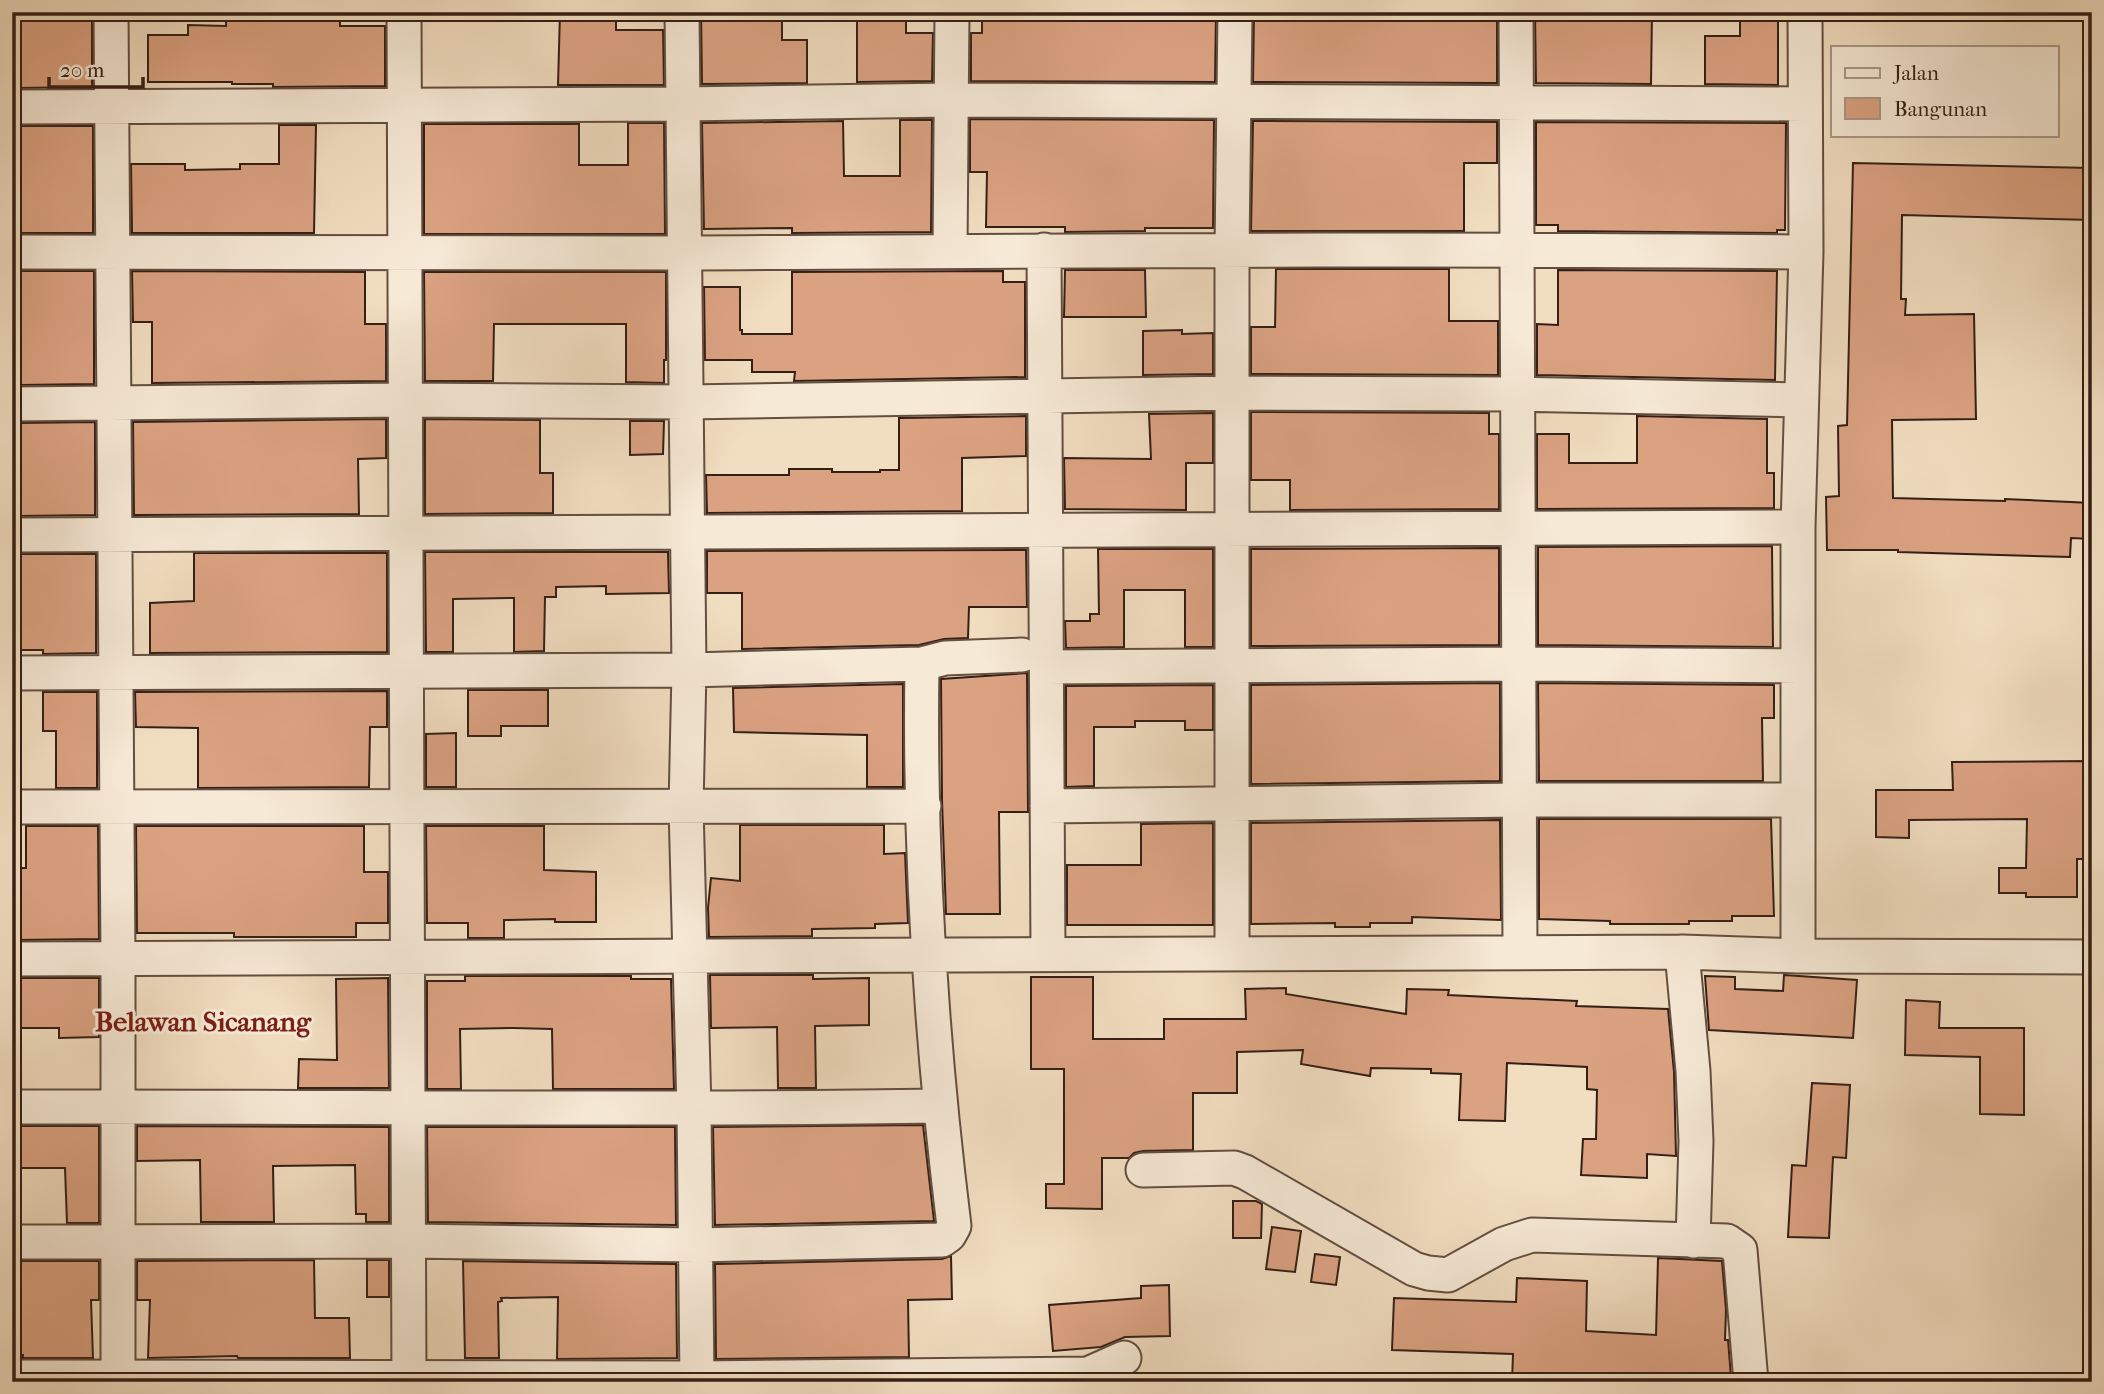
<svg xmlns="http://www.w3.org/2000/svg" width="2104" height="1394" font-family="'IM FELL French Canon',serif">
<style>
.building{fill:#dba282;stroke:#341f16;stroke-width:2}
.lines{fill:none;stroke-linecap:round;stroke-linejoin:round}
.minor-casing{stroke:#634e40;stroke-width:37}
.minor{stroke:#f6e9d6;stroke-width:33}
.labels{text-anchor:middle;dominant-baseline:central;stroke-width:6;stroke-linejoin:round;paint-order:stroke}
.district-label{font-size:28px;font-weight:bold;fill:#7a1f14;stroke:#f6e9d6}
</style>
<rect width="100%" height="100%" fill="#f1ddc0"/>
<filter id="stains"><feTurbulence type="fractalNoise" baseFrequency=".00286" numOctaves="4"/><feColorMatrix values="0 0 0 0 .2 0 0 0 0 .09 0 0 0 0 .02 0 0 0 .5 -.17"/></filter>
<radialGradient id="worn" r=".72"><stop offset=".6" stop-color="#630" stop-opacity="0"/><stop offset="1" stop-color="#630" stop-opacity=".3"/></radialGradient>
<path class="building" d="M 16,12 L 92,12 L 92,87 L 17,88 Z
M 226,12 L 340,12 L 340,26 L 385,26 L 385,86 L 273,87 L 273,84 L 232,84 L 232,82 L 148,82 L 148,35 L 188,35 L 188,25 L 226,26 Z
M 560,12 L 616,12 L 616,30 L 663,30 L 664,85 L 558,85 Z
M 701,12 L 782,12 L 782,40 L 807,40 L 807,83 L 702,84 Z
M 857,12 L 906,12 L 906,33 L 933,33 L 932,81 L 857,82 Z
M 982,12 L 1216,12 L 1215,82 L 971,81 L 971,33 L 982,33 Z
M 1254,12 L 1497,12 L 1497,83 L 1253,82 Z
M 1535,12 L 1652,12 L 1651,84 L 1536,83 Z
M 1740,12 L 1778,12 L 1778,85 L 1705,84 L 1705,36 L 1740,36 Z
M 970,119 L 1214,120 L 1213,228 L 1145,228 L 1145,231 L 1065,232 L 1065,227 L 986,227 L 987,172 L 970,172 Z
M 900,120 L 932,120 L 931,232 L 792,233 L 792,228 L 704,229 L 702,123 L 843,121 L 844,176 L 900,176 Z
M 1253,121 L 1497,122 L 1497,163 L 1464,163 L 1464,231 L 1251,231 Z
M 1536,122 L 1786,123 L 1785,230 L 1777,230 L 1777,233 L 1558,231 L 1558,225 L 1536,225 Z
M 628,123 L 664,123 L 665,234 L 424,234 L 424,124 L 579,124 L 579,165 L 628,165 Z
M 279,125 L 316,125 L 314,233 L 132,233 L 131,164 L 185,164 L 185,170 L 240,169 L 240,164 L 279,164 Z
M 17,126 L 93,126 L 93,233 L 18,233 L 18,221 L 12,221 L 12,169 L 17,169 Z
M 1853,163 L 2092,168 L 2092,220 L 1902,215 L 1901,299 L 1906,299 L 1905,315 L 1974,314 L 1976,419 L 1892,420 L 1893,498 L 2005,501 L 2005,499 L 2092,503 L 2092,539 L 2071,538 L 2070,557 L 1898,552 L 1898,550 L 1827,550 L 1826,497 L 1839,496 L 1838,426 L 1847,425 Z
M 1276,269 L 1449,269 L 1449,321 L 1498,321 L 1498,375 L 1251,374 L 1251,327 L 1275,327 Z
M 1065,270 L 1145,270 L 1146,317 L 1064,317 Z
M 1558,270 L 1777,271 L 1775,380 L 1537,375 L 1537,324 L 1558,325 Z
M 18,271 L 94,271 L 94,384 L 19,385 L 19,382 L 13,382 L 12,338 L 18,338 Z
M 132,271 L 365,272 L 365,324 L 386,324 L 386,381 L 152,383 L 152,322 L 133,322 Z
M 1003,271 L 1003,282 L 1025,282 L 1025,377 L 794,381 L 795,372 L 752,372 L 752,360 L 705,360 L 704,287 L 740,287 L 740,330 L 742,330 L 742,334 L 792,334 L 792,272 Z
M 424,272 L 666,272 L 666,360 L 664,360 L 664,383 L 626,382 L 626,324 L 494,324 L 493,381 L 425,381 Z
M 1182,330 L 1182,334 L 1213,333 L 1213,374 L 1143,375 L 1143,331 Z
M 1251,412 L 1489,413 L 1489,434 L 1499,434 L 1499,509 L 1290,510 L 1290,480 L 1251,480 Z
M 1213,413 L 1213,463 L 1186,463 L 1186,510 L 1065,509 L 1064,458 L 1151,459 L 1149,414 Z
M 1026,416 L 1026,456 L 962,458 L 962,511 L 707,513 L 706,475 L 789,475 L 789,469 L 832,469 L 832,472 L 880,472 L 880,470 L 899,470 L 899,418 Z
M 1637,416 L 1767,419 L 1767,473 L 1774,473 L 1774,508 L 1537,509 L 1537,434 L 1569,434 L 1569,463 L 1637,463 Z
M 386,419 L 386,458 L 358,459 L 359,514 L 134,515 L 133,422 Z
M 425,419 L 540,420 L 540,473 L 553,473 L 553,513 L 425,514 Z
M 630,421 L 664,421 L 663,454 L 630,455 Z
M 95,422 L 95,515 L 18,516 L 20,423 Z
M 1772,546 L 1773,647 L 1538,645 L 1538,547 Z
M 1499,548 L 1499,645 L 1251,646 L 1251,549 Z
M 1098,549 L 1213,549 L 1213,647 L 1185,647 L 1185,590 L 1124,590 L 1124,647 L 1066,648 L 1065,621 L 1090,621 L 1090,614 L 1099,614 Z
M 1026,550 L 1027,607 L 969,607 L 968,638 L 944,639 L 919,645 L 742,649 L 742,593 L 707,593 L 707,551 Z
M 425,552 L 668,552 L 669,593 L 606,594 L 606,586 L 556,587 L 556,597 L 545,597 L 544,651 L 514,652 L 514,598 L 453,599 L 453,652 L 426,652 Z
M 194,553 L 387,553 L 387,652 L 150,653 L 150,603 L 194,601 Z
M 12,554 L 96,554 L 96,653 L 43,654 L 43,650 L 12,650 Z
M 1027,673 L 1028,812 L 999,812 L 1000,914 L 946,914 L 942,800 L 941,679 Z
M 1500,683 L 1500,781 L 1251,784 L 1251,685 Z
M 1538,683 L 1774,685 L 1774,718 L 1762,718 L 1763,781 L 1539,781 Z
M 903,684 L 903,787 L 867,787 L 867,735 L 734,732 L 733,688 Z
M 1213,685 L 1213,730 L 1185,730 L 1185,721 L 1135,721 L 1135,727 L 1094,727 L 1094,786 L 1066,787 L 1066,686 Z
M 468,690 L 548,690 L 548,726 L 501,726 L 501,736 L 468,736 Z
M 387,691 L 387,727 L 370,727 L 369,787 L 198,788 L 198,728 L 136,727 L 135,692 Z
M 43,692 L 97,692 L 97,788 L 56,788 L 56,731 L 43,731 Z
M 456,733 L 456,787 L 426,787 L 426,734 Z
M 2092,761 L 2092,859 L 2077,859 L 2077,897 L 2026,897 L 2026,893 L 1999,893 L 1999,868 L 2026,868 L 2027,819 L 1909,820 L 1909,838 L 1876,837 L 1876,790 L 1953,790 L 1952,762 Z
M 1539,819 L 1771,819 L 1774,916 L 1732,916 L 1732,921 L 1689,921 L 1689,924 L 1610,924 L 1610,921 L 1539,919 Z
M 1500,820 L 1501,920 L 1412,917 L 1412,923 L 1370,923 L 1370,927 L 1335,927 L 1335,923 L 1251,924 L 1251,823 Z
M 1213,823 L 1213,925 L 1067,925 L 1067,865 L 1141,865 L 1141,824 Z
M 740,825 L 884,825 L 884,854 L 905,853 L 908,923 L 875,924 L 875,928 L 812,929 L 812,936 L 709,937 L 708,908 L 711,878 L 740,881 Z
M 26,826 L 98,826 L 99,939 L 15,940 L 15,935 L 12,935 L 12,868 L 26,868 Z
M 136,826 L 364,826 L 364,872 L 388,872 L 388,923 L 356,923 L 356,937 L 234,937 L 234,933 L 137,933 Z
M 426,826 L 544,826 L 544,870 L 596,872 L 596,922 L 555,922 L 555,919 L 504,920 L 504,938 L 468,938 L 468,923 L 427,923 Z
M 710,975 L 813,975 L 813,979 L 869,978 L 869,1025 L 815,1026 L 816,1088 L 778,1088 L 777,1027 L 711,1028 Z
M 1784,975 L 1857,980 L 1853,1038 L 1709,1030 L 1705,976 L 1735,977 L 1735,989 L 1783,991 Z
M 465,976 L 631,976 L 631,979 L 671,979 L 674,1089 L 553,1089 L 552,1029 L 513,1028 L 460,1029 L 461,1089 L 427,1089 L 427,981 L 465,981 Z
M 1031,977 L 1093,977 L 1093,1039 L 1164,1039 L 1164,1019 L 1246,1019 L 1245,989 L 1286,988 L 1286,994 L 1406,1014 L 1407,989 L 1449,990 L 1448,995 L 1577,1001 L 1576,1006 L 1668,1009 L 1674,1072 L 1676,1156 L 1647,1154 L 1647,1178 L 1581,1175 L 1583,1139 L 1596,1139 L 1597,1090 L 1587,1089 L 1587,1067 L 1507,1063 L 1505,1121 L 1459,1120 L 1461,1074 L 1431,1073 L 1431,1069 L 1371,1068 L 1370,1076 L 1301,1064 L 1303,1050 L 1237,1052 L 1237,1093 L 1193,1093 L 1193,1150 L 1143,1151 L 1134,1153 L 1129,1158 L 1102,1158 L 1102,1209 L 1046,1208 L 1046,1184 L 1064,1184 L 1064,1069 L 1031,1069 Z
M 16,978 L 99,978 L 99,1037 L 59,1038 L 59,1028 L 17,1028 Z
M 388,978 L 389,1088 L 298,1088 L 299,1059 L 337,1060 L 336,979 Z
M 1906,1000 L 1940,1002 L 1939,1028 L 2024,1028 L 2024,1115 L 1980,1114 L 1980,1057 L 1905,1055 Z
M 1812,1083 L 1850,1085 L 1846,1158 L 1833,1157 L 1829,1238 L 1788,1237 L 1792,1165 L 1806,1166 Z
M 923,1125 L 934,1221 L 715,1225 L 713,1127 Z
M 21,1126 L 99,1126 L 99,1223 L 67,1223 L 65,1168 L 21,1168 Z
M 137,1126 L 389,1127 L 389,1222 L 366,1222 L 366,1214 L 356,1214 L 355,1165 L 273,1166 L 274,1222 L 201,1222 L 200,1160 L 137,1161 Z
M 427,1127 L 675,1127 L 676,1225 L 428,1222 Z
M 1233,1201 L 1256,1201 L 1262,1204 L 1261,1238 L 1233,1238 Z
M 1272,1227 L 1301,1231 L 1295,1272 L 1266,1269 Z
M 1315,1254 L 1340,1257 L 1336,1285 L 1311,1282 Z
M 951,1256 L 952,1299 L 908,1300 L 909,1357 L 716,1359 L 715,1264 L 942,1259 Z
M 1658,1258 L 1722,1261 L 1726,1310 L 1725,1340 L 1728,1340 L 1731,1377 L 1657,1374 L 1657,1382 L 1512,1382 L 1513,1354 L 1392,1350 L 1394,1298 L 1516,1302 L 1517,1278 L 1587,1281 L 1586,1331 L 1656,1335 Z
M 314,1260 L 315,1318 L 349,1318 L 350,1358 L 238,1358 L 237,1356 L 148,1358 L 150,1300 L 137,1300 L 137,1261 Z
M 367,1260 L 389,1260 L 389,1297 L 367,1297 Z
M 12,1261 L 99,1261 L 99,1300 L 91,1300 L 93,1358 L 23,1358 L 23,1355 L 12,1355 Z
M 463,1261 L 676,1264 L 677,1358 L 557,1359 L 558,1297 L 501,1298 L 502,1301 L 498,1302 L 499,1358 L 465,1358 Z
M 1169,1285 L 1170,1336 L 1125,1337 L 1101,1347 L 1053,1351 L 1049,1305 L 1141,1298 L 1141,1286 Z"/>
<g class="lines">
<g class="minor-casing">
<path id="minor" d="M 111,12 L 118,959 L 118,1382
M 404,12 L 409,1382
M 682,12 L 689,670 L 686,807 L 694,1110 L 697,1382
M 1516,12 L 1520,953
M 12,107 L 683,104 L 951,100 L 1805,104
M 1044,250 L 1048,954
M 950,251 L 952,12
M 12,252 C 238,251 463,254 688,253 C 1061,251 1433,248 1806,252
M 12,404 L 405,400 L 686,402 L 1232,393 L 1518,394 L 1800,400
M 12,535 L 1798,527
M 1046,667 L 1520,664 L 1798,666
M 12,673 L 689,670 L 922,664 L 945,658 L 1022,655
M 1047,806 L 1520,800 L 1798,800
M 12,807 L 924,806
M 1682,952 L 1693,1071 L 1696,1141 L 1693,1241
M 1232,953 L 1232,250 L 1235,12
M 1798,956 L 1798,527 L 1806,252 L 1805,12
M 12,959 L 1682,952 L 1798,956 L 2092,957
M 12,1107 C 321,1106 630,1111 939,1106
M 1143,1170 L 1234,1168 L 1245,1172 L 1414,1269 L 1428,1273 L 1448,1275 L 1504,1244 L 1532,1235 L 1727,1241 L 1740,1250 L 1751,1382
M 12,1242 L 409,1241 L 695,1245 L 942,1240 L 949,1235 L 954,1226 C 931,1040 919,852 922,664
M 12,1377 L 697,1378 L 1088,1374 L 1124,1358"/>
</g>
<use href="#minor" class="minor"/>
</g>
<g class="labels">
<g class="district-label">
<text x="203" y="1021">Belawan Sicanang</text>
</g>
</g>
<rect width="2104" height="1394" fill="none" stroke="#f1ddc0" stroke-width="42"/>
<rect x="14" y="14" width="2076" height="1366" fill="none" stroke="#341f16" stroke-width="3.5"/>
<rect x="21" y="21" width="2062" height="1352" fill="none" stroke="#341f16" stroke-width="2"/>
<rect x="1831" y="46" width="228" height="91" fill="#f6e9d6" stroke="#a89889" stroke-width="2"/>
<rect x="1845" y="68" width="35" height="10" fill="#f6e9d6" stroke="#a89889" stroke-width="2"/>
<text x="1894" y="80" font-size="21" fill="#341f16">Jalan</text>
<rect x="1845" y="98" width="35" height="21" fill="#dba282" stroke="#a89889" stroke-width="2"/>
<text x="1894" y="116" font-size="21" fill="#341f16">Bangunan</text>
<path d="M49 77v10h94v-10" fill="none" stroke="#341f16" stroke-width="3.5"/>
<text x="60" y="77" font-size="21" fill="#341f16" stroke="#f6e9d6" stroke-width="5" paint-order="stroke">20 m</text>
<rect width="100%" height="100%" filter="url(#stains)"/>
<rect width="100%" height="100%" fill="url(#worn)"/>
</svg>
